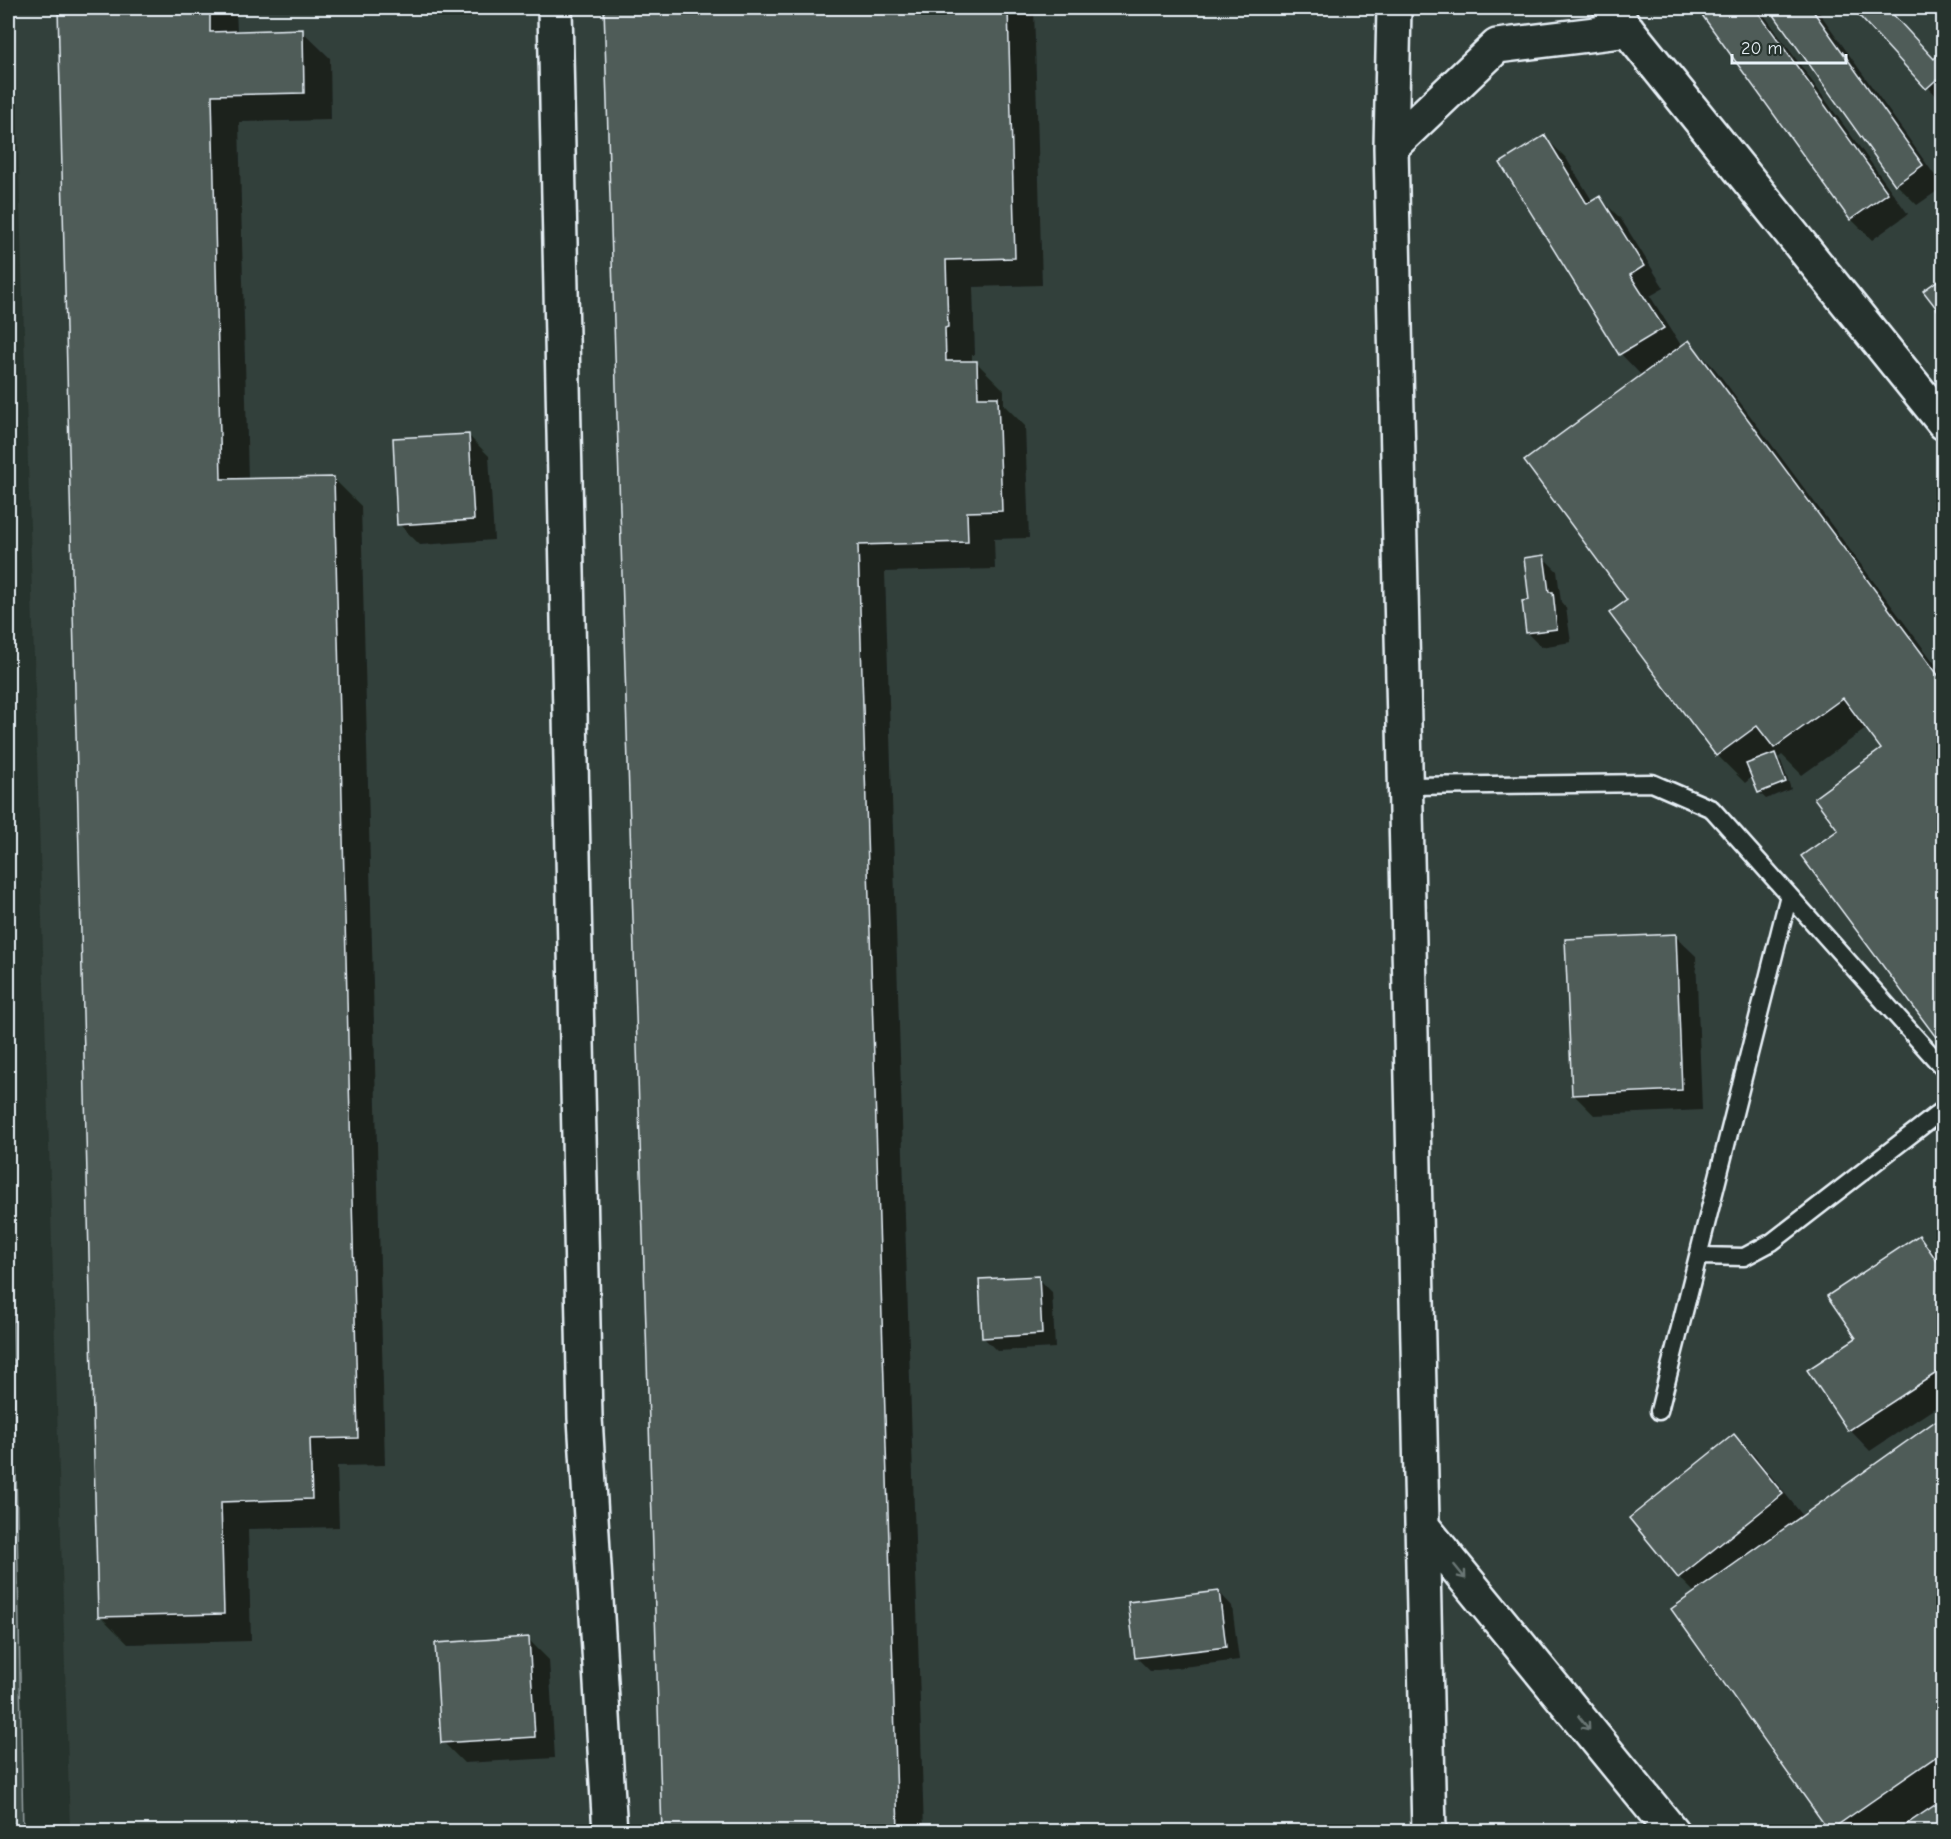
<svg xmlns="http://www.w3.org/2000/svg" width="1951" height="1839" font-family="'Comic Neue',sans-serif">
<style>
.built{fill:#333f3a}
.green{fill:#3e4b47;stroke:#939ea0;stroke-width:1.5}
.shadow{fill:#0007}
.building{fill:#505c59;stroke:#e8f1f8;stroke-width:1.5}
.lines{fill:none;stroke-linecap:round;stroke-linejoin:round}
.lane-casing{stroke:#e8f1f8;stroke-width:21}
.street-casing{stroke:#e8f1f8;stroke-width:38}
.lane{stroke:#26332d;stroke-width:16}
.street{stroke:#26332d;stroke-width:33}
.oneway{stroke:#6a7674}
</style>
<rect width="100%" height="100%" fill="#26332d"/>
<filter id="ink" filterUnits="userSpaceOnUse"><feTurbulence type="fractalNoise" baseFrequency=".0167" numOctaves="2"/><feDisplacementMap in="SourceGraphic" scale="12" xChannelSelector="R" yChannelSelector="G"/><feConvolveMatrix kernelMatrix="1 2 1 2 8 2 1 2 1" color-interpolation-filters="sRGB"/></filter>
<g filter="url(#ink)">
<path class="built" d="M 14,8 L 1943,8 L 1943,1831 L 70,1831 Z"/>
<path class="green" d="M 8,1058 L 23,1831 L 23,1832 L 8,1831 Z"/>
<path class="shadow" d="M 59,8 L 236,8 L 237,32 L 302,31 L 330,58 L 331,120 L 239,122 L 248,480 L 333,478 L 361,506 L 385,1465 L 337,1466 L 339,1527 L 248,1529 L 251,1641 L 128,1644 L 100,1616 Z
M 605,8 L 1034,8 L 1042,285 L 973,287 L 975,355 L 972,355 L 972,362 L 976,362 L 1004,390 L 1004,405 L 1025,426 L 1029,538 L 994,539 L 995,569 L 885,572 L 924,1832 L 663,1832 Z
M 1699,8 L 1759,8 L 1908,214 L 1872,240 L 1851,219 Z
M 1771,8 L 1816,8 L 1943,187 L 1917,205 L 1896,184 Z
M 1854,8 L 1887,8 L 1935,60 L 1944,59 L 1944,104 Z
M 1545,137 L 1566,158 L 1593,202 L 1600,198 L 1621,219 L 1664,288 L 1650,296 L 1682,347 L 1689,342 L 1716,370 L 1944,676 L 1944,1045 L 1840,830 L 1883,749 L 1867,728 L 1802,775 L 1782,755 L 1778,758 L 1781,761 L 1791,789 L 1766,799 L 1759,792 L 1753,776 L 1745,783 L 1717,755 L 1629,600 L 1642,376 L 1621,354 L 1502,164 Z
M 468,435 L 489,456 L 494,540 L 420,545 L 399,524 Z
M 1543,557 L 1557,571 L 1561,602 L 1566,608 L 1571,642 L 1541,647 L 1527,633 L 1531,601 Z
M 1675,936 L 1696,956 L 1702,1110 L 1594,1115 L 1573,1094 Z
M 1919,1237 L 1944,1263 L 1944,1402 L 1870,1451 L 1850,1430 L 1810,1370 L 1858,1338 Z
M 1038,1278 L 1052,1292 L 1055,1348 L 997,1351 L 983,1337 Z
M 1944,1417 L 1944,1832 L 1832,1832 L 1673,1609 L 1695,1593 L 1679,1577 L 1734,1436 L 1755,1456 L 1803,1516 Z
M 1219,1592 L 1232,1606 L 1239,1660 L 1150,1671 L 1136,1657 Z
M 528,1639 L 549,1660 L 555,1758 L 464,1763 L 443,1742 Z"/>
<path class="building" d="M 58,8 L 210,8 L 210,32 L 303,29 L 304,93 L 212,95 L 221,479 L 334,477 L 358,1438 L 310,1439 L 312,1499 L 221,1502 L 224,1614 L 98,1617 Z
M 604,8 L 1008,8 L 1015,258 L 946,260 L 948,327 L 945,328 L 946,361 L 977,361 L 978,397 L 998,397 L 1002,511 L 967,512 L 968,542 L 858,545 L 898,1832 L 662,1832 Z
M 1697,8 L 1755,8 L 1888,193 L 1850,220 Z
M 1769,8 L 1811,8 L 1923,165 L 1895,185 Z
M 1852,8 L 1887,8 L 1934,59 L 1940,53 L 1944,57 L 1944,73 L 1926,89 Z
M 1545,135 L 1587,204 L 1600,196 L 1644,266 L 1630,275 L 1664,328 L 1619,355 L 1500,163 Z
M 1944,276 L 1944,318 L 1923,291 Z
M 1689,340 L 1944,683 L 1944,1048 L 1801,856 L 1838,830 L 1814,798 L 1881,749 L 1843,698 L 1774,748 L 1757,726 L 1716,756 L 1609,613 L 1627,600 L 1524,461 Z
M 469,434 L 474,520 L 397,525 L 393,438 Z
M 1544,555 L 1549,592 L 1553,592 L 1557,629 L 1526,633 L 1522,601 L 1529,600 L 1524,558 Z
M 1775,753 L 1786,782 L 1758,793 L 1746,764 Z
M 1676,934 L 1682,1090 L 1572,1095 L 1565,939 Z
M 1919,1235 L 1944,1271 L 1944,1368 L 1848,1431 L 1807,1370 L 1856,1338 L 1827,1296 Z
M 1039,1276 L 1042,1334 L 982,1338 L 979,1279 Z
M 1944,1415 L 1944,1751 L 1829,1831 L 1671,1609 Z
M 1734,1434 L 1783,1494 L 1678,1578 L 1629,1518 Z
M 1219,1591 L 1226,1647 L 1135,1658 L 1128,1602 Z
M 529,1637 L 535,1737 L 441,1743 L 435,1643 Z
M 1944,1799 L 1944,1832 L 1895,1832 Z"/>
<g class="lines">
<g class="lane-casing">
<path id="lane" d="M 1406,786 L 1652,783 L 1712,809 L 1944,1069
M 1698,1256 L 1744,1257 L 1772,1242 L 1944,1109
M 1659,1411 L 1789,895"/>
</g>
<g class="street-casing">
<path id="street" d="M 555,8 L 585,1418 L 610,1832
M 1394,8 L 1391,147 L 1429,1832
M 1610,8 L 1944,423
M 1391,147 L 1497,46 L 1628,30
M 1423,1527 L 1672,1832"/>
</g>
<use href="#lane" class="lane"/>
<use href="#street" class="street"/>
</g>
<defs><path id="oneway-shaft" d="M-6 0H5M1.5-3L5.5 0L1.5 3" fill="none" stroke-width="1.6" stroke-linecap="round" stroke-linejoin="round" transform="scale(1.5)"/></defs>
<g class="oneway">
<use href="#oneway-shaft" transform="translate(1460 1572) rotate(51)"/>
<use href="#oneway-shaft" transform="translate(1584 1723) rotate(51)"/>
</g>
</g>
<rect width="1951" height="1839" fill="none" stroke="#26332d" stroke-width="30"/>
<rect x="15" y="15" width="1921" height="1809" fill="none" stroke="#e8f1f8" stroke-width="2" filter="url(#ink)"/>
<path d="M1732 54v9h114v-9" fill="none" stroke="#e8f1f8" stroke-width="3"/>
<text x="1741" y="54" font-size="18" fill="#e8f1f8" stroke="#26332d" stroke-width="4.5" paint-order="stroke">20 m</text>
</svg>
